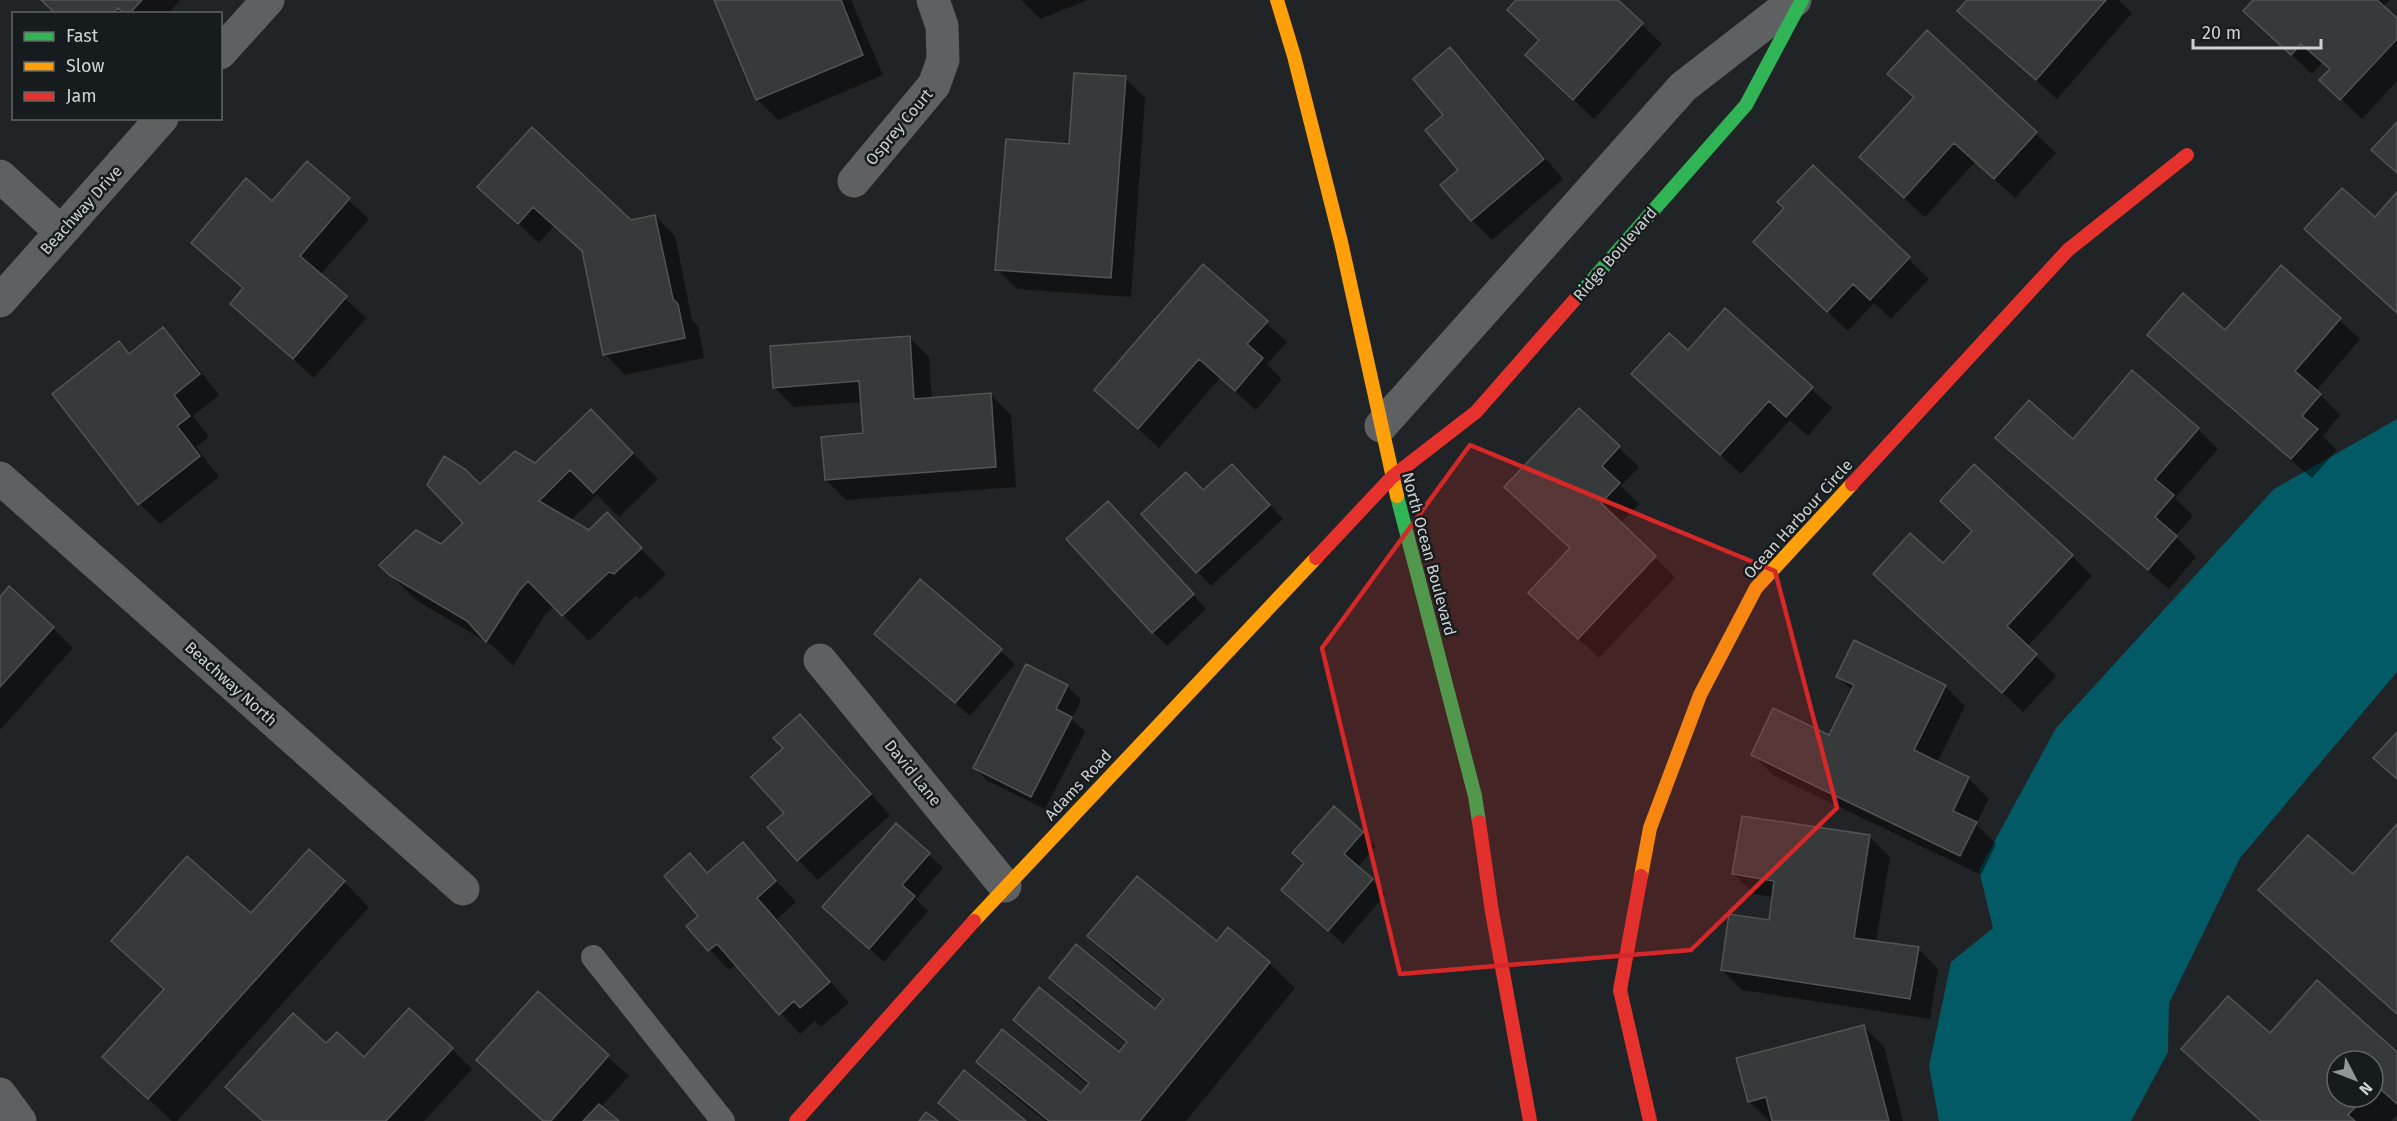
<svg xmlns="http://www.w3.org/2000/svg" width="2397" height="1121" font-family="'Fira Sans',sans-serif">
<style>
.water{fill:#035a67}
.shadow{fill:#0007;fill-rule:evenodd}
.building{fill:#373a3b;stroke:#525455;stroke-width:1.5}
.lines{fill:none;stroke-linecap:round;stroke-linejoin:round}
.lane{stroke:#5e6061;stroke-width:24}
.street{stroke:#5e6061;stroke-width:33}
.fast{stroke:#30b455;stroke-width:14}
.slow{stroke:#ff9f0a;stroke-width:14}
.jam{stroke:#e5322d;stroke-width:14}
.marked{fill:#d62828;fill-opacity:0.2;stroke:#d62828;stroke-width:4.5;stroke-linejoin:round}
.labels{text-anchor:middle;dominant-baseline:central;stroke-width:5;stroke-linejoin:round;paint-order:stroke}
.street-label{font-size:16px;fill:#cfd2d3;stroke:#161c1d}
</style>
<rect width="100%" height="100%" fill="#212426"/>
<path class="water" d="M 2397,419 L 2397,672 L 2240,858 L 2169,1003 L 2168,1052 L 2131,1121 L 1939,1121 L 1929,1066 L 1951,962 L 1993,928 L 1979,870 L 2056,728 L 2274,489 Z"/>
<path class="shadow" d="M 42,0 L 180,0 L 168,14 L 56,14 Z
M 716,0 L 851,0 L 883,75 L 778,120 L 757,99 Z
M 1021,0 L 1088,0 L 1040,19 Z
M 1518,0 L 1616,0 L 1662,44 L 1594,119 L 1547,75 L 1540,40 Z
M 1969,0 L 2119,0 L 2132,13 L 2057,99 L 1959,11 Z
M 2255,0 L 2389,0 L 2383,7 L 2397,20 L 2397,81 L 2362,119 L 2322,80 L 2331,70 L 2322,63 L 2312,74 L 2245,11 Z
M 1927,32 L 2056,153 L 2015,198 L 1975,162 L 1925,217 L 1881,177 L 1915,98 L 1889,73 Z
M 1450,49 L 1470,69 L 1563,179 L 1492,240 L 1472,220 L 1446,115 Z
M 1125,78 L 1145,98 L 1131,297 L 1017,289 L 997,269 L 1070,145 Z
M 307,163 L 369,219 L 320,275 L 366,318 L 314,378 L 232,304 L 244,290 L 193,243 L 273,203 Z
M 1813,167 L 1929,279 L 1891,319 L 1874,303 L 1848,331 L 1775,262 L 1786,209 Z
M 479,187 L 630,221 L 655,216 L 675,236 L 692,320 L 698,326 L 704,358 L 625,375 L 605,354 L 583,252 L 554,226 L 539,243 Z
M 1203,266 L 1287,342 L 1267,364 L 1282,379 L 1256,410 L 1220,378 L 1159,448 L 1096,390 Z
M 2281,267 L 2360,339 L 2316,391 L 2340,415 L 2323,436 L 2337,450 L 2312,478 L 2169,355 L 2149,335 L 2225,333 Z
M 1725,310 L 1832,408 L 1808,436 L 1790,420 L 1741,474 L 1633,374 L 1688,352 Z
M 163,329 L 183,349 L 219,395 L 193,416 L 209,437 L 196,447 L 219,477 L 160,524 L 140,504 L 119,343 L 130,354 Z
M 909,337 L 929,357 L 932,399 L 991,395 L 1011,415 L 1016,487 L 846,500 L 826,480 L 865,435 L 862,402 L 794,407 L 774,387 Z
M 1579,410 L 1639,467 L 1621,486 L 1639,504 L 1620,524 L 1675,577 L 1599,658 L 1551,613 L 1571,549 L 1527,507 Z
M 2198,429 L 2218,449 L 2175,498 L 2193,516 L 2175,536 L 2196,557 L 2169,589 L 2018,458 L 1997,438 L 2074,441 Z
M 616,436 L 658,479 L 619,517 L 597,495 L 570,521 L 589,532 L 607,514 L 666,574 L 640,599 L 635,596 L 589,641 L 554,606 L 544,616 L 513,666 L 493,646 L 416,600 L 390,574 L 441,546 L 465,523 L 480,486 Z
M 1246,479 L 1283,519 L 1211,586 L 1143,514 L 1203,492 Z
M 1122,517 L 1206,609 L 1167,646 L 1153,632 Z
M 1973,531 L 2072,556 L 2092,576 L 2027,647 L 2056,676 L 2023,712 L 1875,574 L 1943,565 Z
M 920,581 L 1015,664 L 970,716 L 876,634 Z
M 0,599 L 53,628 L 73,648 L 0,730 Z
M 1838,677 L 1945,686 L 1965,706 L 1937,763 L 1968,778 L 1989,799 L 1976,824 L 1996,844 L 1981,875 L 1773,775 L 1753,755 L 1830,737 L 1853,691 Z
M 1067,686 L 1081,700 L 1072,719 L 1085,732 L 1045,809 L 988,781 L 975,768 Z
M 820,736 L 890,815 L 818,880 L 798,860 L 786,813 Z
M 896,825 L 943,868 L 916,899 L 928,911 L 884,962 L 838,921 Z
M 1362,833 L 1376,846 L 1358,867 L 1386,894 L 1343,944 L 1283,890 Z
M 1870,837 L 1890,857 L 1876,942 L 1918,948 L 1938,969 L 1930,1019 L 1742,990 L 1722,970 L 1770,922 L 1774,897 L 1754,894 L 1734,874 Z
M 742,844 L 796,902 L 777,919 L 849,1003 L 821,1027 L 815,1021 L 800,1034 L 737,964 L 729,970 L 688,926 L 700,916 L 690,855 L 708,873 Z
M 344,882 L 369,907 L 177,1121 L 172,1121 L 104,1057 L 164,990 L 113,941 L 251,915 Z
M 1089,936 L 1217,943 L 1269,963 L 1295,988 L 1186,1121 L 1045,1121 L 1003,1087 L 978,1062 L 1081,1095 L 1089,1086 L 1040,1045 L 1015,1020 L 1119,1055 L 1127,1044 L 1076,1003 L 1051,978 L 1155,1011 L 1163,1001 L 1114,962 Z
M 538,993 L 629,1076 L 601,1107 L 616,1121 L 543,1121 L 478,1060 Z
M 1864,1027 L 1884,1047 L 1903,1121 L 1769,1121 L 1749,1101 Z
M 2270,1035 L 2397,1054 L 2397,1115 L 2391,1121 L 2261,1121 L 2183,1049 ZM 2337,1061 L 2373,1061 L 2373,1097 L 2337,1097 Z
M 326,1045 L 364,1059 L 452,1049 L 472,1069 L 424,1121 L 263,1121 Z"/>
<path class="building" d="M 41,0 L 142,0 L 129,14 L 124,14 L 118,8 L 113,14 L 56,14 Z
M 714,0 L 841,0 L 863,55 L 756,100 Z
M 1516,0 L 1618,0 L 1643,23 L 1573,100 L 1525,55 L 1539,40 L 1507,10 Z
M 1967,0 L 2106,0 L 2036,80 L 1957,11 Z
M 2253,0 L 2377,0 L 2397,18 L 2397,39 L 2340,100 L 2319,80 L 2330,69 L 2301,44 L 2291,55 L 2243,11 Z
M 1927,30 L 2037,132 L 1994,179 L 1954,143 L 1904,198 L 1859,157 L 1914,97 L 1887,74 Z
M 1450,47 L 1544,159 L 1471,221 L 1440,185 L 1458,170 L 1425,130 L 1443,115 L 1413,79 Z
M 1074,73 L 1126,76 L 1111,278 L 995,270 L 1006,139 L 1069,144 Z
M 2397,122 L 2397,173 L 2371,150 Z
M 532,127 L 631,220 L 655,215 L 673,299 L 678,304 L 685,338 L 603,355 L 582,251 L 533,207 L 518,224 L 477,187 Z
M 307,161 L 350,198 L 300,256 L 347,296 L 293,359 L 230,304 L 243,288 L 191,243 L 246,178 L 272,201 Z
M 1813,165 L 1910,257 L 1870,300 L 1853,284 L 1827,312 L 1753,242 L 1784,208 L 1777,202 Z
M 2342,188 L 2375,217 L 2397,192 L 2397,313 L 2304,229 Z
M 1203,264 L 1268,321 L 1247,344 L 1263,358 L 1235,391 L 1199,359 L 1138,429 L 1094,390 Z
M 2281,265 L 2341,318 L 2295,371 L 2321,394 L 2302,416 L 2318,429 L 2291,459 L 2147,335 L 2183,293 L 2225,330 Z
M 1725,308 L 1813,387 L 1786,417 L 1769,401 L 1720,455 L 1631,374 L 1669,333 L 1688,350 Z
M 163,327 L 200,374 L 174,395 L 190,416 L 177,426 L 200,456 L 138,505 L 52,394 L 119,341 L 129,354 Z
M 910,336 L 914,399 L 991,393 L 996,467 L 825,480 L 821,437 L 863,433 L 859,381 L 773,388 L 770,346 Z
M 2132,370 L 2199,428 L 2155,479 L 2174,495 L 2155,517 L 2177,536 L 2148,570 L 1995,438 L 2029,400 L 2073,439 Z
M 1579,408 L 1620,446 L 1602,466 L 1620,483 L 1601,503 L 1656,556 L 1578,639 L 1528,593 L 1570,548 L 1504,487 Z
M 591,409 L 633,453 L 593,493 L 570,470 L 539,501 L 589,530 L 607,512 L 642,548 L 614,574 L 609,572 L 562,616 L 528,581 L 519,591 L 486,642 L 467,621 L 389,575 L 379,565 L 416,530 L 441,544 L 463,523 L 427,485 L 444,456 L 465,469 L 480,484 L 515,451 L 535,463 Z
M 1232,464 L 1270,505 L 1196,573 L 1141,514 L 1186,472 L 1203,490 Z
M 1974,464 L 2073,555 L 2007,626 L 2037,654 L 2002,693 L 1873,574 L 1910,533 L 1943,563 L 1972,531 L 1940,501 Z
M 1108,501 L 1194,594 L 1152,633 L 1066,539 Z
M 920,579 L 1002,649 L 955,703 L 874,634 Z
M 9,586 L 54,627 L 0,687 L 0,597 Z
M 1854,640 L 1946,685 L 1914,750 L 1969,777 L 1953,811 L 1977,822 L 1960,856 L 1751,755 L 1773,708 L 1829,735 L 1854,685 L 1836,677 Z
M 1026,664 L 1068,685 L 1056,709 L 1072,717 L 1031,797 L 973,768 Z
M 800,714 L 871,794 L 797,861 L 767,827 L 784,813 L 751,777 L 783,748 L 773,738 Z
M 2397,732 L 2397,779 L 2373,758 Z
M 1334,806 L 1363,832 L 1344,854 L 1373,879 L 1328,931 L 1281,890 L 1304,863 L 1292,853 Z
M 1742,816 L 1870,835 L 1854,938 L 1919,947 L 1910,999 L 1721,970 L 1729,914 L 1769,920 L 1774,881 L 1732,874 Z
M 896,823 L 930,853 L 902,885 L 915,896 L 869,949 L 822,907 Z
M 2397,824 L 2397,1014 L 2258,890 L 2308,835 L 2353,874 Z
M 743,842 L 776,881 L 757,898 L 830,982 L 800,1008 L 794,1001 L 779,1015 L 717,944 L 708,951 L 686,926 L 698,916 L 664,876 L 690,853 L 707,873 Z
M 309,849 L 345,881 L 148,1099 L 102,1057 L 164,989 L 111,941 L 187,856 L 251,913 Z
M 1137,876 L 1217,941 L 1228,927 L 1270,962 L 1140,1121 L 1049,1121 L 976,1062 L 1002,1029 L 1081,1093 L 1089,1083 L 1013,1020 L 1039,987 L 1119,1052 L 1127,1042 L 1049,978 L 1076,944 L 1155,1009 L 1163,999 L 1087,936 Z
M 2317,980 L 2397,1052 L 2397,1104 L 2376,1085 L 2373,1088 L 2373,1061 L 2337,1061 L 2337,1097 L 2365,1097 L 2348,1115 L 2355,1121 L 2261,1121 L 2181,1049 L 2228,996 L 2270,1033 Z
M 538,991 L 609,1055 L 551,1121 L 543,1121 L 476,1060 Z
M 409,1008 L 453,1048 L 386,1121 L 263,1121 L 225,1087 L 293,1013 L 326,1043 L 337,1032 L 364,1057 Z
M 1864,1025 L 1889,1121 L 1772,1121 L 1766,1097 L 1748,1102 L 1736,1058 Z
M 964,1070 L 1026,1121 L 960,1121 L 938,1103 Z
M 599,1104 L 619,1121 L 583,1121 Z
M 926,1112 L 938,1121 L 919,1121 Z"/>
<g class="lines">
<path class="lane" d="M 593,957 L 723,1121"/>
<path class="street" d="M 220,53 L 268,0
M 0,176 L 61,232
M 854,181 L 934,85 L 943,60 L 942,26 L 933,0
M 0,301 L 162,118
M 1381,426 L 1683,87 L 1795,0
M 0,478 L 463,889
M 820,660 L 1005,886
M 0,1094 L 20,1121"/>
<path class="fast" d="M 1578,296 L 1746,105 L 1802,0
M 1397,496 L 1475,796 L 1479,822"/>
<path class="slow" d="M 1277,0 L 1294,56 L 1341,242 L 1397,496
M 1641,876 L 1650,828 L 1700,695 L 1756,588 L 1852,484
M 974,921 L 1316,558"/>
<path class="jam" d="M 1852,484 L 2068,250 L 2187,155
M 1316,558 L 1392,477 L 1476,412 L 1578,296
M 1479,822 L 1492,912 L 1530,1121
M 1641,876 L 1620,990 L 1650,1121
M 796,1121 L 974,921"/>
</g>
<path class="marked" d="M 1470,445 L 1775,571 L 1837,808 L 1691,950 L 1400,974 L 1322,648 Z"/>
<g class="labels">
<g class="street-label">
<text transform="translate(899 127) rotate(-50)">Osprey Court</text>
<text transform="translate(81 210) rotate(-48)">Beachway Drive</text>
<text transform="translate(1615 254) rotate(-49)">Ridge Boulevard</text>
<text transform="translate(1798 519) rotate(-48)">Ocean Harbour Circle</text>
<text transform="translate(1429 554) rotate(75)">North Ocean Boulevard</text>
<text transform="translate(231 684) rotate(42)">Beachway North</text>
<text transform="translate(913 773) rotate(51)">David Lane</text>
<text transform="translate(1078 785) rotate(-47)">Adams Road</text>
</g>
</g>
<rect x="12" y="12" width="210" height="108" fill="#161c1d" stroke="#606566" stroke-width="1.5"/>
<rect x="24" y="32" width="30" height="9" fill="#30b455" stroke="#606566" stroke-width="1.5"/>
<text x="66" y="42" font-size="18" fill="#cfd2d3">Fast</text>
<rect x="24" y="62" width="30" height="9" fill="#ff9f0a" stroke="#606566" stroke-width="1.5"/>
<text x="66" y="72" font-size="18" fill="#cfd2d3">Slow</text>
<rect x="24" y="92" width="30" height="9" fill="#e5322d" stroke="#606566" stroke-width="1.5"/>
<text x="66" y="102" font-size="18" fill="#cfd2d3">Jam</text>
<g transform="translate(2355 1079) rotate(132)"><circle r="28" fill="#161c1d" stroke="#606566" stroke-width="1.5"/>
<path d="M0-4.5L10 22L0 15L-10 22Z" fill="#929596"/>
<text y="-9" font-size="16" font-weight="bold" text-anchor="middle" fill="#cfd2d3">N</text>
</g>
<path d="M2193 39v9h128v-9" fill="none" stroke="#cfd2d3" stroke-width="3"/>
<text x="2202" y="39" font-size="18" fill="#cfd2d3" stroke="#161c1d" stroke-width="4.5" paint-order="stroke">20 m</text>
</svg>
